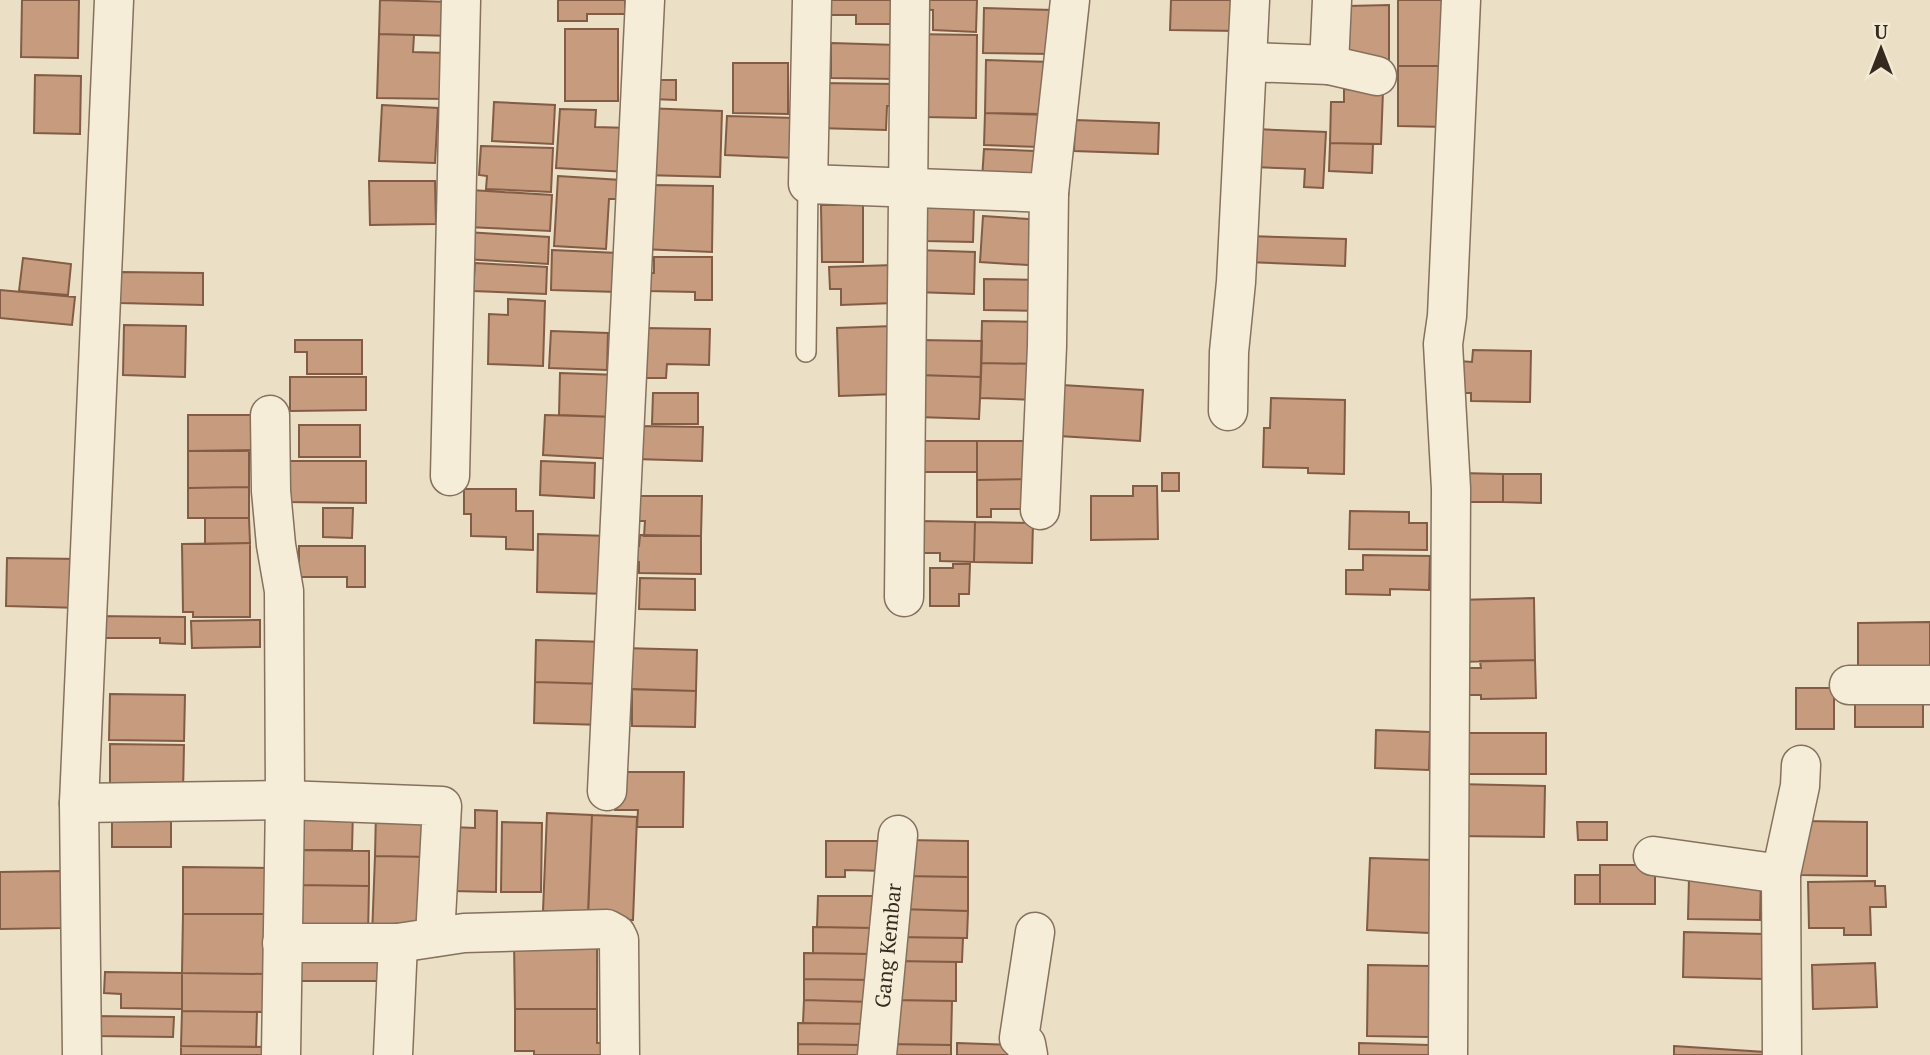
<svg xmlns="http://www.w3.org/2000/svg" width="1930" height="1055" font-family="'PT Serif',serif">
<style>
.building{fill:#c69b7e;stroke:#825c44;stroke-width:2}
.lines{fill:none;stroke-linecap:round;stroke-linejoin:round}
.service-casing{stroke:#85715d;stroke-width:22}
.minor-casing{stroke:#85715d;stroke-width:41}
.service{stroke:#f6edd8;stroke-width:19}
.minor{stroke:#f6edd8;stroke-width:38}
.labels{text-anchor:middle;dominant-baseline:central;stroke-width:7;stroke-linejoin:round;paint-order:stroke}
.street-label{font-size:21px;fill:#362a20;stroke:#f3ead5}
</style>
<rect width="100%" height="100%" fill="#ebdfc6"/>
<path class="building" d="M 22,0 L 79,0 L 78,58 L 21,57 Z
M 380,0 L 453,2 L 452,36 L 379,34 Z
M 558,0 L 625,0 L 625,14 L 587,14 L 587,21 L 558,21 Z
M 831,0 L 894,0 L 893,24 L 856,24 L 856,15 L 831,15 Z
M 912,0 L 977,0 L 976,32 L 933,30 L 933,10 L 911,9 Z
M 1171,0 L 1240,0 L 1239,31 L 1170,30 Z
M 1398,0 L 1447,0 L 1447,66 L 1398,66 Z
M 1389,5 L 1389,62 L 1348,63 L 1348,6 Z
M 984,8 L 1053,10 L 1052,54 L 983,53 Z
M 565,29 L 618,29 L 618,101 L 565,101 Z
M 379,34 L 414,35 L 413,52 L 447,53 L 446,99 L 377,98 Z
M 911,34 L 977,35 L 976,118 L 923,117 Z
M 831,43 L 897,45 L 896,79 L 831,78 Z
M 986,60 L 1053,62 L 1051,115 L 985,113 Z
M 733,63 L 788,63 L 788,114 L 733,113 Z
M 1398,66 L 1447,66 L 1447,127 L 1398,126 Z
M 35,75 L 81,76 L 80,134 L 34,133 Z
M 653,80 L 676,80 L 676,100 L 652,99 Z
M 819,83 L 896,84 L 895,106 L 887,106 L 886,130 L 818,128 Z
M 1344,89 L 1383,91 L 1381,144 L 1330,143 L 1331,102 L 1344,102 Z
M 494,102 L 555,105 L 553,144 L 492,141 Z
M 382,105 L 438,108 L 435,163 L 379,161 Z
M 644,108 L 722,111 L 720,177 L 642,175 Z
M 560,109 L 596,110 L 595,127 L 630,128 L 628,172 L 556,168 Z
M 985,113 L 1040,114 L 1040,147 L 984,145 Z
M 727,116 L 795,118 L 794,158 L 725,155 Z
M 1075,120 L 1159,123 L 1158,154 L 1074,151 Z
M 1255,129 L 1326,132 L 1323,188 L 1304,187 L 1305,169 L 1253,167 Z
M 1330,143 L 1373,144 L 1372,173 L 1329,171 Z
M 481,146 L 553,148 L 551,192 L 486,189 L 487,176 L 479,175 Z
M 984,149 L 1035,151 L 1033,181 L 982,179 Z
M 558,176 L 621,180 L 620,199 L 609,199 L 606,249 L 554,246 Z
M 369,181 L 435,181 L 436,224 L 370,225 Z
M 652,185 L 713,186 L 712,252 L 641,249 Z
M 471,190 L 552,195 L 550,231 L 468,227 Z
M 821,205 L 863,205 L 863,262 L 822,262 Z
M 927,206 L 974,207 L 973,242 L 926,241 Z
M 983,216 L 1045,220 L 1043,266 L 980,262 Z
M 466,232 L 549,237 L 548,264 L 465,259 Z
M 1247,236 L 1346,239 L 1345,266 L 1246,262 Z
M 552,250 L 618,253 L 617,292 L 551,290 Z
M 915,250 L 975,252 L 974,294 L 914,292 Z
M 654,257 L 712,257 L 712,300 L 695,300 L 695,292 L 647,291 L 647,273 L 654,273 Z
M 23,258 L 71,264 L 68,295 L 19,291 Z
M 475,263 L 547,267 L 546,294 L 473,291 Z
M 894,265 L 894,303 L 841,305 L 841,289 L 830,289 L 829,267 Z
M 120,272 L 203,273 L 203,305 L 119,303 Z
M 984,279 L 1041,280 L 1040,311 L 984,310 Z
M 0,290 L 75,297 L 72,325 L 0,318 Z
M 508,299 L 545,301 L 543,366 L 488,364 L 489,314 L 508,315 Z
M 982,321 L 1040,322 L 1039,364 L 981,363 Z
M 124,325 L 186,326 L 185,377 L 123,375 Z
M 893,326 L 896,394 L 839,396 L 837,328 Z
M 643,328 L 710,329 L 709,365 L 667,364 L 666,378 L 642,378 Z
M 551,331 L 608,333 L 607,370 L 549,368 Z
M 295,340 L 362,340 L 362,374 L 307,374 L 307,352 L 295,352 Z
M 919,340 L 982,341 L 981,377 L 918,375 Z
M 1473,350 L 1531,351 L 1530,402 L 1471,401 L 1471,393 L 1460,393 L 1460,361 L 1472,362 Z
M 981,363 L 1039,364 L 1037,400 L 980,398 Z
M 560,373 L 619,375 L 617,417 L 559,415 Z
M 918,375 L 981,377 L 979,419 L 917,417 Z
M 290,377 L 366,377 L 366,410 L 290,411 Z
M 1062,385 L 1143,390 L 1140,441 L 1059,436 Z
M 653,393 L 698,393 L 698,424 L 652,424 Z
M 1271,398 L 1345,400 L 1344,474 L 1308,473 L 1308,468 L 1263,467 L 1264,428 L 1270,428 Z
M 188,415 L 264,415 L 264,450 L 188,451 Z
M 545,415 L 617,417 L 615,459 L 543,455 Z
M 299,425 L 360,425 L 360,457 L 299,457 Z
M 636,426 L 703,427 L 702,461 L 635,459 Z
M 920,441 L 977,441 L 977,472 L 920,472 Z
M 977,441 L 1030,441 L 1030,479 L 977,480 Z
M 188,451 L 249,451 L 249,487 L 188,488 Z
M 286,461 L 366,461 L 366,503 L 286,502 Z
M 541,461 L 595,463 L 594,498 L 540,495 Z
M 1162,473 L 1179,473 L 1179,491 L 1162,491 Z
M 1460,473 L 1503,474 L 1503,502 L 1459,502 Z
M 1503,474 L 1541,474 L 1541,503 L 1503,502 Z
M 1030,479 L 1030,509 L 991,509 L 991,517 L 977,517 L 977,480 Z
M 1133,486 L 1157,486 L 1158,539 L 1091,540 L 1091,496 L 1133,496 Z
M 249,487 L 249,518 L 188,518 L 188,488 Z
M 464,489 L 516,489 L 516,511 L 533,511 L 533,550 L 506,549 L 506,537 L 471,536 L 471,514 L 464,514 Z
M 636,496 L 702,496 L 701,536 L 644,536 L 645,521 L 636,521 Z
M 323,508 L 353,508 L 352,538 L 323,537 Z
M 1350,511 L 1409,512 L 1409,523 L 1427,523 L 1427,550 L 1349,549 Z
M 205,518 L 249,518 L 250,543 L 205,544 Z
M 919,521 L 975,522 L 974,562 L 940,561 L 940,553 L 918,553 Z
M 975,522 L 1033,523 L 1032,563 L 974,562 Z
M 538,534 L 610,536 L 608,594 L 537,592 Z
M 640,535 L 701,536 L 701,574 L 639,573 L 639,562 L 629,561 L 629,546 L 639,546 Z
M 250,543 L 250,617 L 193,617 L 193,612 L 183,612 L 182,544 Z
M 299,546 L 365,546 L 365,587 L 347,587 L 347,577 L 299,577 Z
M 1363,555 L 1430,556 L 1429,590 L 1390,589 L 1390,595 L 1346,594 L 1346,570 L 1363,570 Z
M 7,558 L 81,559 L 81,608 L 6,606 Z
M 953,564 L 970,564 L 969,594 L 959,594 L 959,606 L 930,606 L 930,568 L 953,568 Z
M 640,578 L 695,579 L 695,610 L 639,609 Z
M 1534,598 L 1535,660 L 1457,662 L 1456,600 Z
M 93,616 L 185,617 L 185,644 L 160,643 L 160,638 L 93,638 Z
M 260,620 L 260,647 L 192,648 L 191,621 Z
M 1930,622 L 1930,678 L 1858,678 L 1858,623 Z
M 536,640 L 607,642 L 606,684 L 535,682 Z
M 623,648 L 697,650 L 696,691 L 622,689 Z
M 1535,660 L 1536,698 L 1481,699 L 1481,695 L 1469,695 L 1468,668 L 1481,668 L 1480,661 Z
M 535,682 L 606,684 L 604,725 L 534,723 Z
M 1796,688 L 1834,688 L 1834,729 L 1796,729 Z
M 632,689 L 696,691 L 695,727 L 632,726 Z
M 110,694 L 185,695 L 184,741 L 109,740 Z
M 1855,699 L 1923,699 L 1923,727 L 1855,727 Z
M 1376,730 L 1430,732 L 1429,770 L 1375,768 Z
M 1467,733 L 1546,733 L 1546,774 L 1458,774 Z
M 110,744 L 184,745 L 183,793 L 110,786 Z
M 615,772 L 684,772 L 683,827 L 637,827 L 638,810 L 615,810 Z
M 1455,784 L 1545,786 L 1544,837 L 1454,836 Z
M 299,809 L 353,810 L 352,850 L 298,850 Z
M 475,810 L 497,811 L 496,892 L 452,891 L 453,827 L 475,828 Z
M 376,811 L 431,813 L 430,857 L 375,856 Z
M 112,812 L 171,813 L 171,847 L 112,847 Z
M 547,813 L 592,815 L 588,913 L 543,911 Z
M 592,815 L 637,817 L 633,920 L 588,919 Z
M 1801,821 L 1867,822 L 1867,876 L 1801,875 Z
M 502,822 L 542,823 L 541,892 L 501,892 Z
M 1577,822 L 1607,822 L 1607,840 L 1578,840 Z
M 904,840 L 968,841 L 968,877 L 903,876 Z
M 826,841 L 886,841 L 885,871 L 845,870 L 845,877 L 826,877 Z
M 298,850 L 369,851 L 369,886 L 298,885 Z
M 375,856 L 430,857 L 427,930 L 372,936 Z
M 1370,858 L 1432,860 L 1429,933 L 1367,930 Z
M 1600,865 L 1655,865 L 1655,904 L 1600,904 Z
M 183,867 L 268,868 L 267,914 L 183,914 Z
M 63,871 L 64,928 L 0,929 L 0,872 Z
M 1575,875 L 1600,875 L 1600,904 L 1575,904 Z
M 898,876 L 968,877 L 968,911 L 897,909 Z
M 1689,878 L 1761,879 L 1760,920 L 1688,919 Z
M 1875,881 L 1875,886 L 1885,886 L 1886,907 L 1870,907 L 1871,935 L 1844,935 L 1844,928 L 1809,928 L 1808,882 Z
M 298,885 L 369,886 L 368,935 L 297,934 Z
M 818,896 L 874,896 L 873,928 L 817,927 Z
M 897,909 L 968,911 L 967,938 L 897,937 Z
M 183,914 L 267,914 L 266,974 L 182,973 Z
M 813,927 L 873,928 L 872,954 L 813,953 Z
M 1684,932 L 1765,934 L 1764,979 L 1683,977 Z
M 892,937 L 963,938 L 962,962 L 891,961 Z
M 514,942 L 597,942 L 597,1009 L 515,1009 Z
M 288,951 L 393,952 L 393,981 L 288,981 Z
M 804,953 L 872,954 L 872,980 L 804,979 Z
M 896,961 L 956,962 L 956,1001 L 896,1000 Z
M 1875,963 L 1877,1007 L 1813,1009 L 1812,965 Z
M 1368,965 L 1430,966 L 1429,1037 L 1367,1036 Z
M 105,972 L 182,973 L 182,1009 L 121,1008 L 121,994 L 104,993 Z
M 182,973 L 266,974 L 266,1012 L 182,1011 Z
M 804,979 L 872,980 L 871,1002 L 804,1000 Z
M 804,1000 L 871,1002 L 871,1024 L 803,1023 Z
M 890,1000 L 952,1001 L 951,1045 L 889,1044 Z
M 515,1009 L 597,1009 L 597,1043 L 610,1043 L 610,1055 L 534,1055 L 534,1051 L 515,1051 Z
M 182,1011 L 257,1012 L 256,1047 L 181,1046 Z
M 94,1016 L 174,1017 L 173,1037 L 94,1036 Z
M 798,1023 L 871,1024 L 861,1045 L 798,1044 Z
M 957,1043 L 1014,1045 L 1014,1055 L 957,1055 Z
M 1359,1043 L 1429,1045 L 1429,1055 L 1359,1055 Z
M 798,1044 L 861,1045 L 861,1055 L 798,1055 Z
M 883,1044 L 951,1045 L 951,1055 L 883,1055 Z
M 181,1046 L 274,1047 L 274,1055 L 181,1055 Z
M 1674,1046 L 1765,1052 L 1765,1055 L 1674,1055 Z"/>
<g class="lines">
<g class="service-casing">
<path id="service" d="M 806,352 L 808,184"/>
</g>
<g class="minor-casing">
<g id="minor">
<path d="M 114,0 L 79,803 L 285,800 L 442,806 L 435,937"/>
<path d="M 812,0 L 808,184 L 1049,193"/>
<path d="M 1249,62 L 1329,65 L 1332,0"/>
<path d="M 1329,65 L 1377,76"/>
<path d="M 1228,411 L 1229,352 L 1236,282 L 1250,0"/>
<path d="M 270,415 L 271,491 L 276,545 L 284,591 L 285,800 L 281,1055"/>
<path d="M 450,476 L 461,0"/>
<path d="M 1040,510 L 1047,346 L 1049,193 L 1070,0"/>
<path d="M 904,597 L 910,0"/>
<path d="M 1849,685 L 1930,685"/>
<path d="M 607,791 L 645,0"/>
<path d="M 79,803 L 82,1055"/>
<path d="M 1653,856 L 1781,874 L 1782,1055"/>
<path d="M 1781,874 L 1800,786 L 1801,765"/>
<path d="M 282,943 L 398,943 L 464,933 L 607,929 L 616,934 L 619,940 L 620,1055"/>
<path d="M 393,1055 L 398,943"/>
<path id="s1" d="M 877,1055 L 898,835"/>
<path d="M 1028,1055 L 1026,1044 L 1019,1038 L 1035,932"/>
<path d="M 1448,1055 L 1451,489 L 1443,344 L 1447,316 L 1461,0"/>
</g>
</g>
<use href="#service" class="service"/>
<use href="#minor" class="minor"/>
</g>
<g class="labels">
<g class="street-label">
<text stroke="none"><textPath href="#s1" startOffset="110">Gang Kembar</textPath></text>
</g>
</g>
<g transform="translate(1881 49)" stroke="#f3ead5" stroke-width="5" paint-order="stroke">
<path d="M0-5L12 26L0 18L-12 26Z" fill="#362a20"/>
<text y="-10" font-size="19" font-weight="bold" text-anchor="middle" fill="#362a20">U</text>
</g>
</svg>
